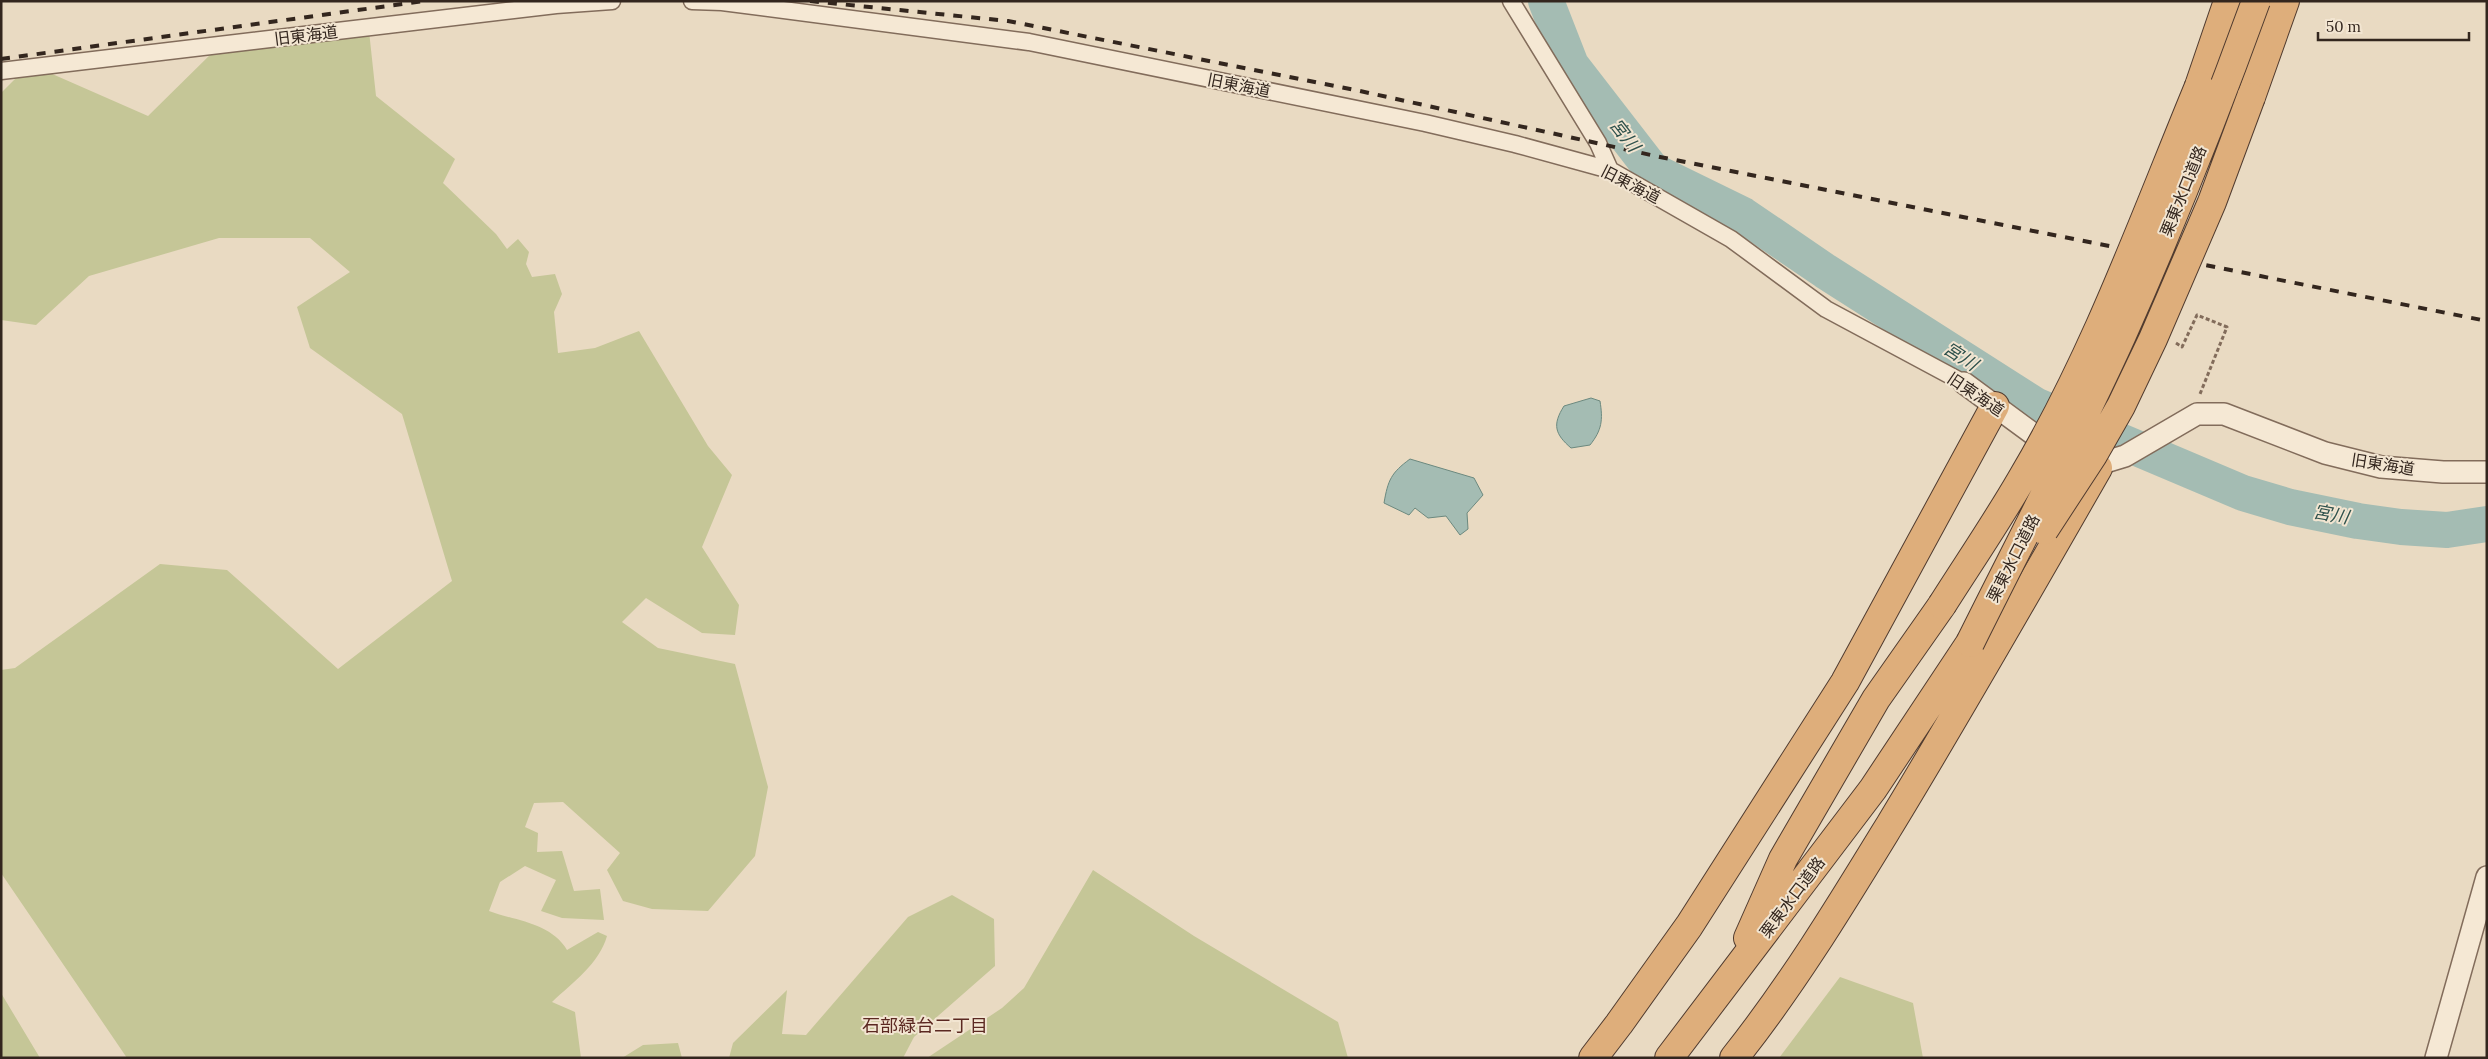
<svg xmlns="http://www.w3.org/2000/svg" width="2488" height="1059" font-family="Lora,'Noto Sans JP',serif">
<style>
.green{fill:#c5c697}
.water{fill:#a4bcb3;stroke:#6c897f}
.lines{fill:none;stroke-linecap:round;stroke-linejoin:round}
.river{stroke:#a4bcb3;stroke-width:36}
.minor-casing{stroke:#826c5b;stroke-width:19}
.tertiary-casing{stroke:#826c5b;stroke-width:24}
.trunk-casing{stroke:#503b2f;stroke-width:30}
.path{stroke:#826c5b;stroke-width:3;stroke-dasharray:4 2.5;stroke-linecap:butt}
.minor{stroke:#f5e8d4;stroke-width:16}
.tertiary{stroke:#f5e8d4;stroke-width:21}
.trunk{stroke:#deae7b;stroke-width:28}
.rail{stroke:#33261e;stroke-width:4;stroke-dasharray:9 9;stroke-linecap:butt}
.trunk-bridge-casing{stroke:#503b2f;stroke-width:30;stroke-linecap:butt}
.trunk-bridge{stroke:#deae7b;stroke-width:28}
.labels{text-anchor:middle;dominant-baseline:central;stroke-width:4;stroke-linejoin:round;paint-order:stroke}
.street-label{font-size:16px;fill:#33261e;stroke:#f2e5d1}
.water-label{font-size:18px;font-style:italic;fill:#2e514c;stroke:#f2e5d1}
.neighbourhood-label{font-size:18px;fill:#5b2821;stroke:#f2e5d1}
</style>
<rect width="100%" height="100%" fill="#e9dac2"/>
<path class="green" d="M 369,31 L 376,96 L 455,159 L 443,183 L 496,234 L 507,249 L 518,239 L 529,252 L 526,264 L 532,277 L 555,274 L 562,294 L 554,312 L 558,353 L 595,348 L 639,331 L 708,446 L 732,475 L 702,547 L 739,605 L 735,635 L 702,633 L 646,598 L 622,622 L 658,648 L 735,664 L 768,787 L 755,856 L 708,911 L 652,909 L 623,901 L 607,870 L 620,853 L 563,802 L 534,803 L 525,827 L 538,833 L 537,852 L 562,851 L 574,891 L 600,889 L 604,920 L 562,918 L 541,911 L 556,880 L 525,866 L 500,882 L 489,911 C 516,921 551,923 567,950 L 598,932 L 607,936 C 599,964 573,982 552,1002 L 575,1012 L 581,1058 L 127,1058 L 1,873 L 1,670 L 15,668 L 160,564 L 227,570 L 338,669 L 452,581 L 402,414 L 310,348 L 297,307 L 350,272 L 310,238 L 219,238 L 89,276 L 36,325 L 1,320 L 1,93 L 17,77 L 50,73 L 148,116 L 215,50 Z
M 1093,870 L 1194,936 L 1338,1022 L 1348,1058 L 927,1058 L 1002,1008 L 1024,988 Z
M 952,895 L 994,919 L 995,966 L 914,1037 L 903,1058 L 729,1058 L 733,1043 L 787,990 L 782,1034 L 806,1035 L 908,917 Z
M 1840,977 L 1913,1003 L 1923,1058 L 1779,1058 Z
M 1,993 L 40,1058 L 1,1058 Z
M 678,1043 L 682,1058 L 622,1058 L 643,1045 Z"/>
<path class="water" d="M 1591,398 L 1600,401 C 1603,420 1602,430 1590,445 L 1571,448 C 1555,434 1552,425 1564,406 Z
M 1410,459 L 1474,478 L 1483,495 L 1467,513 L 1468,529 L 1460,535 L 1446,516 L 1428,518 L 1415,508 L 1409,515 L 1384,503 C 1388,480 1391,473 1410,459 Z"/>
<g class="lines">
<path class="river" d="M 1546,1 L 1571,65 L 1653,171 L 1743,215 L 1825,271 L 2035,405 L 2243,493 L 2290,507 L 2358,521 L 2401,527 L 2447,530 L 2487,524"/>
<g class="minor-casing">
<path id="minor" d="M 692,1 L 722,2 L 1029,42 L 1425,123 L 1515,144 L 1610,170 L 1731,239 L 1826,309 L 1964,383
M 1511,1 L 1598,143 L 1610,170
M 1,71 L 556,5 L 612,1"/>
</g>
<g class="tertiary-casing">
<path id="tertiary" d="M 1964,383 L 2055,450
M 2082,461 L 2102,463 L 2125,456 L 2197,414 L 2224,414 L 2325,453 L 2381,467 L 2443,472 L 2487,472
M 2436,1058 L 2487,877"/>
</g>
<g class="trunk-casing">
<path id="trunk" d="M 2199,86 L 2228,1
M 2251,97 L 2285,1
M 1748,938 L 1783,859 L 1876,699 L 1942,605
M 1593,1058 L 1619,1024 L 1689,926 L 1845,682 L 1995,406
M 1669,1058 L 1873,789 L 1970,643
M 1734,1058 C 1793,984 1842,903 1891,823 C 1962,706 2030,587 2098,468"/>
</g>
<path class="path" d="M 2176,343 L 2182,347 L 2197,315 L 2227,327 L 2200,394"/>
<use href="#minor" class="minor"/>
<use href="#tertiary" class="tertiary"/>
<use href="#trunk" class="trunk"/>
<path class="rail" d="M 810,1 L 1008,21 L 1360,91 L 1660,157 L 2487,321
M 1,59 L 424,1"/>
<g class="trunk-bridge-casing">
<path id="trunk-bridge" d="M 2044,530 L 2093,455 L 2121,406 L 2153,339 L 2212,202 L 2251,97
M 1942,605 C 1968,564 1996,523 2021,480 C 2095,356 2144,219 2199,86
M 1970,643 C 2021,540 2075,439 2122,335 C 2171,225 2215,114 2256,1"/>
</g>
<use href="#trunk-bridge" class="trunk-bridge"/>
</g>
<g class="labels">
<g class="street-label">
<text transform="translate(306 35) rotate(-7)">旧東海道</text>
<text transform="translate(1239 85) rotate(11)">旧東海道</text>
<text transform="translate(1631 184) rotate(27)">旧東海道</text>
<text transform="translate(2183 191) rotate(-68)">栗東水口道路</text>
<text transform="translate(1976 394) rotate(34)">旧東海道</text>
<text transform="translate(2383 464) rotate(9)">旧東海道</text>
<text transform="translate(2013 558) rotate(-63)">栗東水口道路</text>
<text transform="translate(1792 897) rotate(-53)">栗東水口道路</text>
</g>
<g class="water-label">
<text transform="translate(1625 135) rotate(52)">宮川</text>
<text transform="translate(1961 356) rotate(33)">宮川</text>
<text transform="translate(2331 514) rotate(10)">宮川</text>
</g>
<g class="neighbourhood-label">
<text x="925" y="1025">石部緑台二丁目</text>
</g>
</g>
<rect width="2488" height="1059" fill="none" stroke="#33261e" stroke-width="5"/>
<path d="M2318 32v8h151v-8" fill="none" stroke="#33261e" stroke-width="2.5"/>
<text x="2326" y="32" font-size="15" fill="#33261e" stroke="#f2e5d1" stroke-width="4" paint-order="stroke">50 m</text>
</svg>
